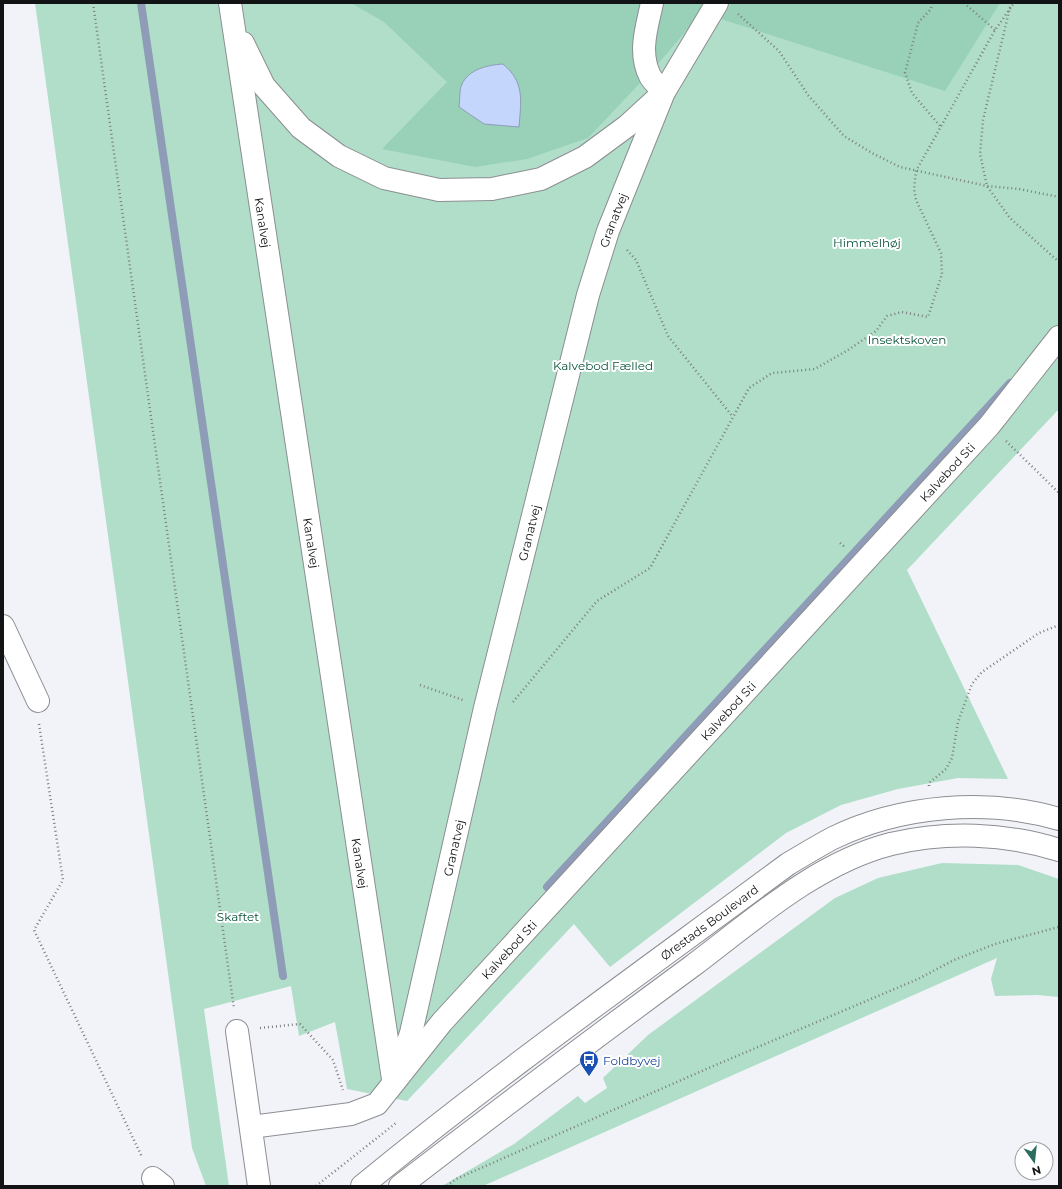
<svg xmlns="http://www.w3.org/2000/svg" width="1062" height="1189" font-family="Montserrat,sans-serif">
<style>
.green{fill:#b0dec8}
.forest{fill:#98d1b7}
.water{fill:#c4d6fc;stroke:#8f9cb7}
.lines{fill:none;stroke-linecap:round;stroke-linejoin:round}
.stream{stroke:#8f9cb7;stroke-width:8}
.minor-casing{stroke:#8c8e93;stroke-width:24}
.path{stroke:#7c7e81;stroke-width:2.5;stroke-dasharray:1 3;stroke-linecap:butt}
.minor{stroke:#fff;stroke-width:22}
.path-bridge{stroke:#7c7e81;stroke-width:2.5;stroke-dasharray:1 3;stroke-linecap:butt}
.labels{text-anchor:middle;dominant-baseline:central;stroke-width:4;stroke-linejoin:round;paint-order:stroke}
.street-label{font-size:12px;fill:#121315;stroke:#fff}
.park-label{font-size:12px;fill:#07523a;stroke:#fff}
.transit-label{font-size:12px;fill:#164399;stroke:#fff;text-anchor:start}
</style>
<rect width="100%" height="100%" fill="#f1f3f8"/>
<path class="green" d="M 35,3 L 1059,3 L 1059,409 L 907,570 L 1008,779 L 958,778 L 898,789 L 841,805 L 786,833 L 610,967 L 574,924 L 407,1101 L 347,1089 L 335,1022 L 299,1036 L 291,986 L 204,1009 L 229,1186 L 206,1186 L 192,1148 Z
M 942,863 L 1018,865 L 1059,879 L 1059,997 L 1037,995 L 995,996 L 991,979 L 997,958 L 483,1186 L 442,1186 L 514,1144 L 578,1096 L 585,1103 L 607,1088 L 603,1078 L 648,1035 L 835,898 L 878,878 Z"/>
<path class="forest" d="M 351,3 L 707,3 L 702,12 L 658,64 L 588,138 L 527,159 L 475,167 L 382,149 L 447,82 L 384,22 Z
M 731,3 L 1000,3 L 945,91 L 721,19 Z"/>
<path class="water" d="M 503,64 C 525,82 521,101 519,127 L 484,124 L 459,107 C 460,100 459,90 462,84 C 469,69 488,65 503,64 Z"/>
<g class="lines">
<path class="stream" d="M 141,3 L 283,976
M 547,887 L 1010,383"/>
<g class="minor-casing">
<g id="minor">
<path id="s1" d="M 230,3 L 393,1079"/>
<path d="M 243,43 L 264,86 L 301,128 L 339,156 L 384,178 L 439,190 L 492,189 L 541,179 L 585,157 L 627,126 L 664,92 C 660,87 653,82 650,76 C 638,52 647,27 652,3"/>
<path d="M 3,626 L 38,701"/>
<path d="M 237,1031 L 259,1186"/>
<path id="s2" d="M 399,1068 L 411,1033 L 485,708 L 588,295 L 608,231 L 664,92 L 717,3"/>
<path id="s3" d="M 251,1127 L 351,1114 L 377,1104 L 442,1022 L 989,426 L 1059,337"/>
<path d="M 153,1178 L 163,1186"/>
<path id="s4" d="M 362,1186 C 499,1073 645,970 788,864 C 803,855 818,846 833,838 C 901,805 987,798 1059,819"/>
<path d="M 400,1186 C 496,1112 593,1039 691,967 C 751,922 816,863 891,844 C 946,831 1005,833 1059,850"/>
</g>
</g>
<path class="path" d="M 93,3 L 234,1009
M 932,3 L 931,9 L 918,23 L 905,73 L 912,93 L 940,126
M 964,3 L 995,30
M 738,14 L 779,51 L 808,95 L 844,136 L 872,153 L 900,167 L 987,186 L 1019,189 L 1059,197
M 627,250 L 636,260 L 668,336 L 733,417
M 1006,441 L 1059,493
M 840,543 L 846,548
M 420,685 L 463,700
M 513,702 L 597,601 L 650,568 L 749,388 L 772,373 L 815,369 L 848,350 L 876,331 L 887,316 L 902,312 L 928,317 L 942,274 L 941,253 L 916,200 L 914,189 L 916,171 L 995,30 L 1014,3
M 39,724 L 63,880 L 34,930 L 142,1157
M 929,786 L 929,783 L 946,769 L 952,758 L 958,722 L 972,684 L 982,672 L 1039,633 L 1059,625
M 260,1028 L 300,1024 L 333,1060 L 343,1090
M 316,1186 L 396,1123
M 447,1186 L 456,1179 L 711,1067 L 918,979 L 954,960 L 995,944 L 1059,927"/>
<use href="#minor" class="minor"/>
<path class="path-bridge" d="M 1011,3 L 983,120 L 980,154 L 987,186 L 1010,218 L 1059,262"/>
</g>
<defs>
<g id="bus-pin" transform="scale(1)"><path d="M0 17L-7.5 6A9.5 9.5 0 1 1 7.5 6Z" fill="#1a4fb4" stroke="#fff"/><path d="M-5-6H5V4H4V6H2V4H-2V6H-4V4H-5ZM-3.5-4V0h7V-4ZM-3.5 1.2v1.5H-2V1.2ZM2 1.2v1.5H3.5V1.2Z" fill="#fff"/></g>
</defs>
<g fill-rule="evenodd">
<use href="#bus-pin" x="589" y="1060"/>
</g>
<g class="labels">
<g class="street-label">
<text stroke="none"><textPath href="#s2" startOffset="875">Granatvej</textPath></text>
<text stroke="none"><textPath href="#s1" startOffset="222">Kanalvej</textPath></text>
<text stroke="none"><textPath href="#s3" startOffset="980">Kalvebod Sti</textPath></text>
<text stroke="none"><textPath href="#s2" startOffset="551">Granatvej</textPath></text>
<text stroke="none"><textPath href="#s1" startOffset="546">Kanalvej</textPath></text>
<text stroke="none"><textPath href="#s3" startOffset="656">Kalvebod Sti</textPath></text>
<text stroke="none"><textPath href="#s2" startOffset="227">Granatvej</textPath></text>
<text stroke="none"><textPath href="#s1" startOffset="870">Kanalvej</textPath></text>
<text stroke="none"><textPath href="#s4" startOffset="436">Ørestads Boulevard</textPath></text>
<text stroke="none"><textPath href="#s3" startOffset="332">Kalvebod Sti</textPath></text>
</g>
<g class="park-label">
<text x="867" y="242">Himmelhøj</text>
<text x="907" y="339">Insektskoven</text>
<text x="603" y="365">Kalvebod Fælled</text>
<text x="238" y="916">Skaftet</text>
</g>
<g class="transit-label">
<text x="603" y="1060">Foldbyvej</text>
</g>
</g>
<rect width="1062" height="1189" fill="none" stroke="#121315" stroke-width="8"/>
<g transform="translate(1034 1161) rotate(165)"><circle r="19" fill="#ffffff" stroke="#a0a1a1"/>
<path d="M0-3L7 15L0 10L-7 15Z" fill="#2b6e5f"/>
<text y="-6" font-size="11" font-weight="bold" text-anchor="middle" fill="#121315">N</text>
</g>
</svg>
